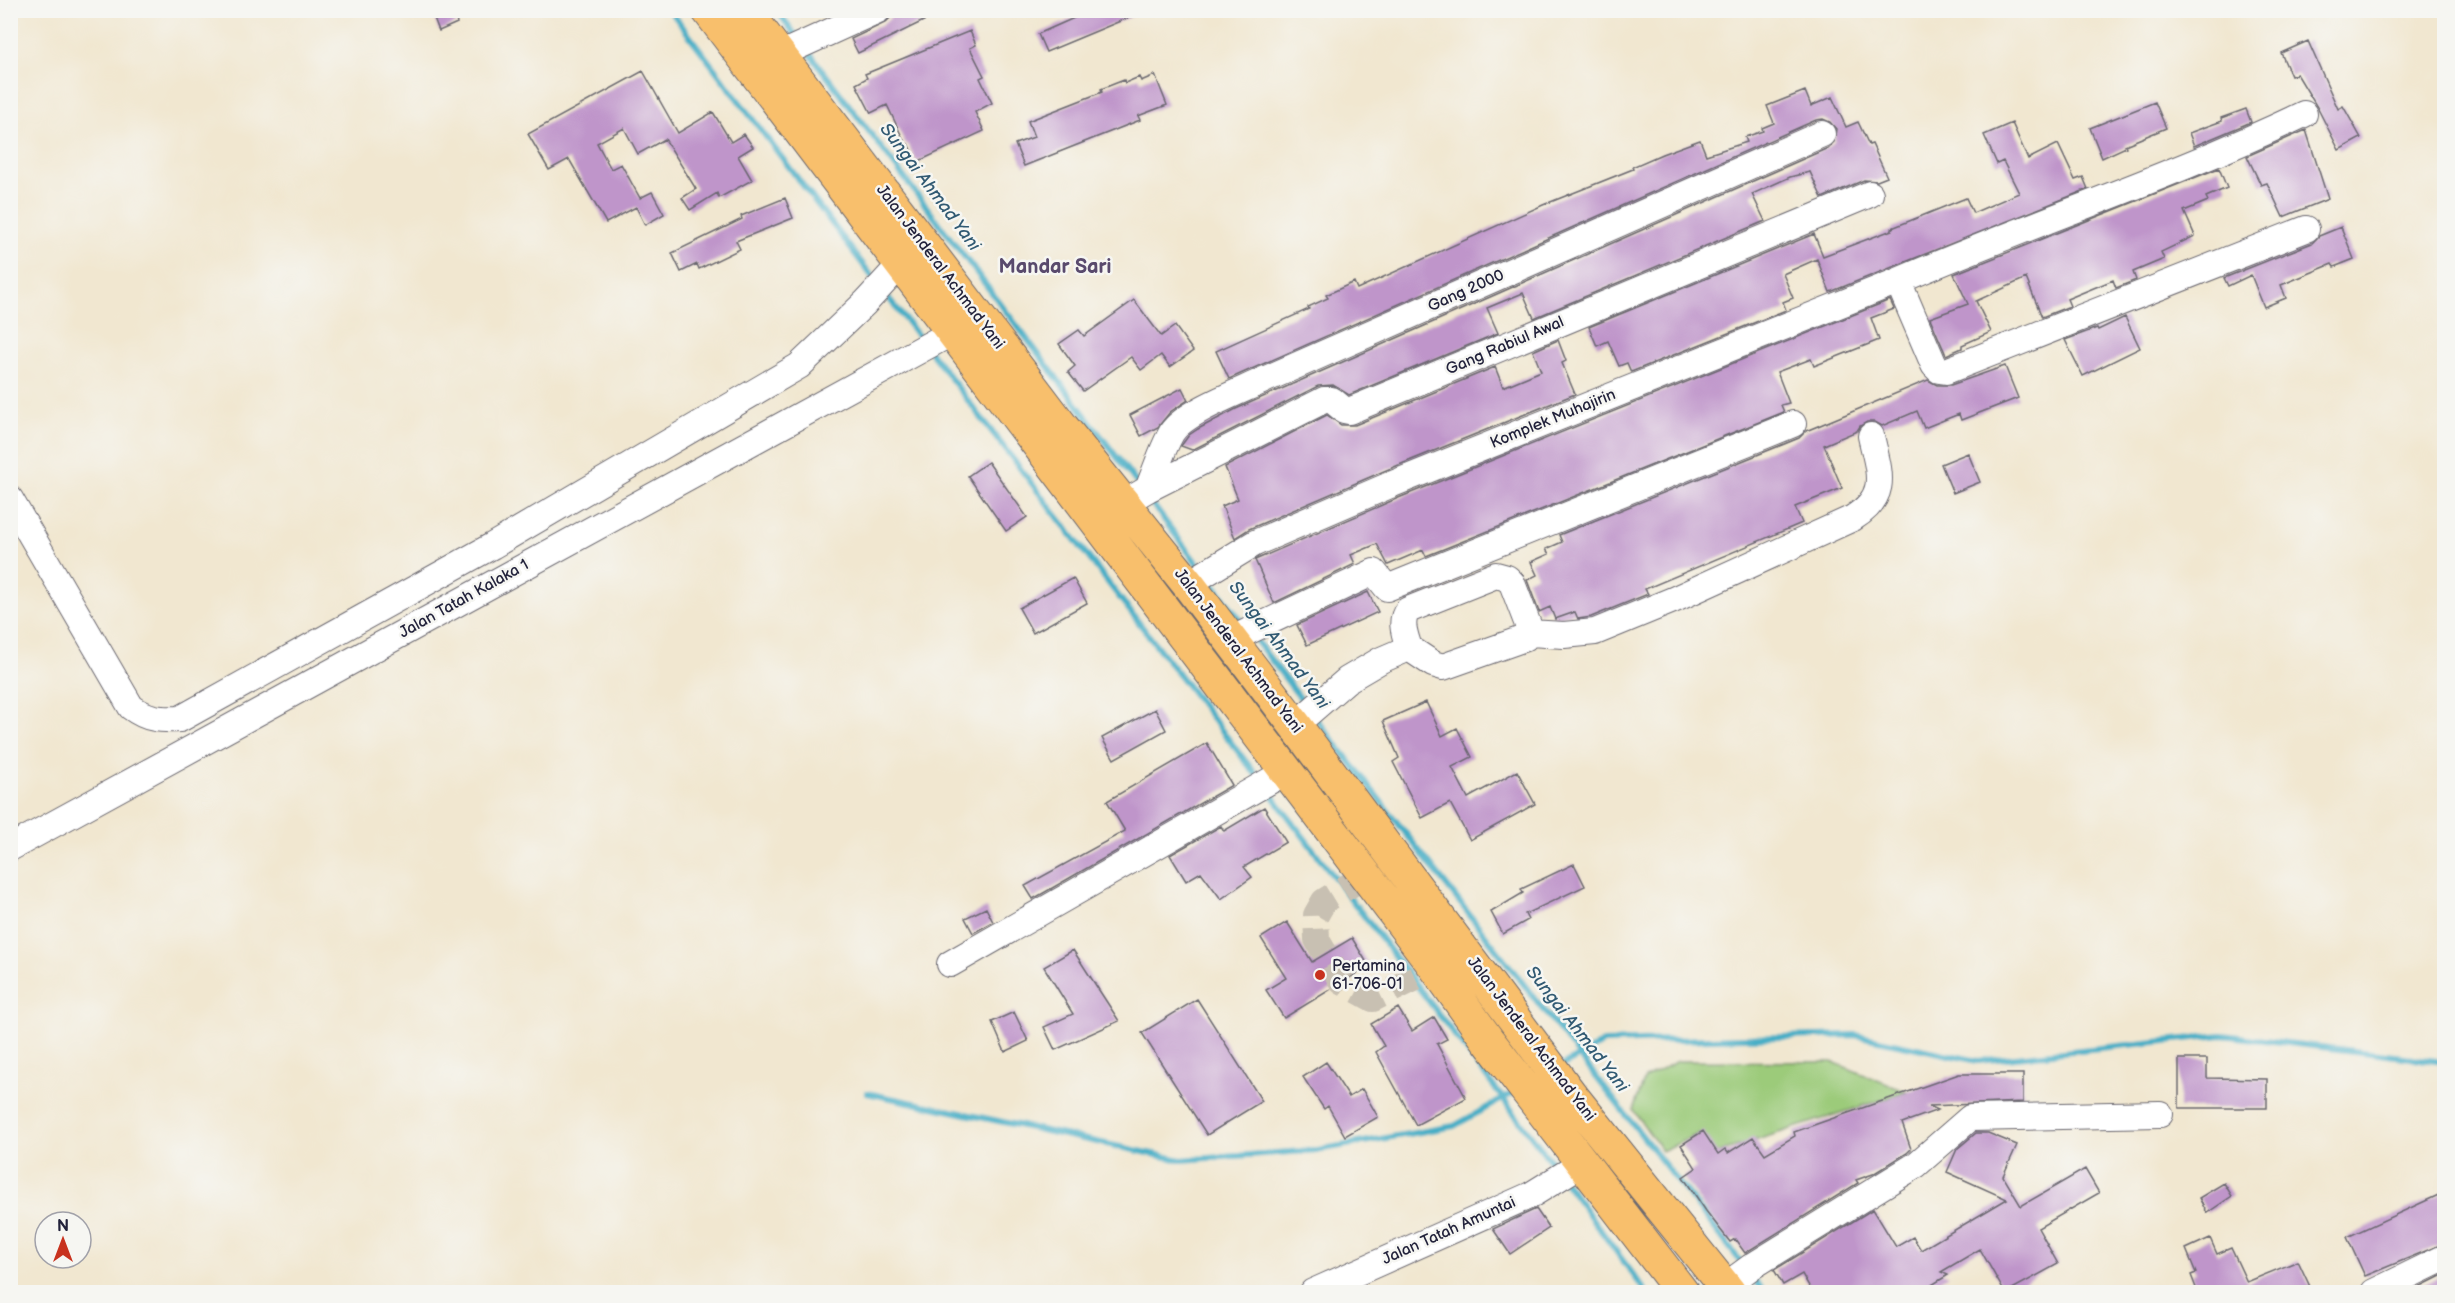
<svg xmlns="http://www.w3.org/2000/svg" width="2455" height="1303" font-family="'Balsamiq Sans',sans-serif">
<style>
.green{fill:#9ccb7a;stroke:#5f765a;stroke-width:1.5}
.lines{fill:none;stroke-linecap:round;stroke-linejoin:round}
.stream{stroke:#47aec6;stroke-width:6}
.building{fill:#bf95ca}
.minor-tunnel{stroke:#c8c0b2;stroke-width:26;stroke-dasharray:26 13;stroke-linecap:butt}
.minor-casing{stroke:#6a676f;stroke-width:28}
.highway-casing{stroke:#6a676f;stroke-width:35}
.minor{stroke:#fff;stroke-width:26}
.highway{stroke:#f8bf6c;stroke-width:33}
.poi-dot{fill:#c8321e;stroke:#f6f6f2;stroke-width:2}
.labels{text-anchor:middle;dominant-baseline:central;stroke-width:5;stroke-linejoin:round;paint-order:stroke}
.street-label{font-size:16px;fill:#22223b;stroke:#f6f6f2}
.poi-label{font-size:16px;fill:#22223b;stroke:#f6f6f2;text-anchor:start}
.water-label{font-size:18px;font-style:italic;fill:#315a73;stroke:#f6f6f2}
.quarter-label{font-size:20px;font-weight:bold;fill:#594a6d;stroke:#f6f6f2}
</style>
<rect width="100%" height="100%" fill="#f6f6f2"/>
<filter id="ink" filterUnits="userSpaceOnUse"><feTurbulence type="fractalNoise" baseFrequency=".0167" numOctaves="2"/><feDisplacementMap in="SourceGraphic" scale="12" xChannelSelector="R" yChannelSelector="G"/><feConvolveMatrix kernelMatrix="1 2 1 2 8 2 1 2 1" color-interpolation-filters="sRGB"/></filter>
<filter id="wash" filterUnits="userSpaceOnUse"><feTurbulence type="fractalNoise" baseFrequency=".008" numOctaves="4" result="noise"/><feDisplacementMap in="SourceGraphic" scale="24" xChannelSelector="R" yChannelSelector="G"/><feGaussianBlur stdDeviation="1.35" result="paint"/><feColorMatrix in="noise" values="0 0 0 0 0 0 0 0 0 0 0 0 0 0 0 0 0 1.4 0 .05"/><feComposite in="paint" operator="in"/></filter>
<g filter="url(#wash)">
<rect width="100%" height="100%" fill="#f1e7d0"/>
<path class="green" d="M 1678,1061 L 1833,1062 L 1907,1092 L 1716,1153 L 1700,1133 L 1662,1151 L 1633,1110 L 1645,1078 Z"/>
<g class="lines">
<path class="stream" d="M 670,10 L 877,283
M 777,10 L 799,40
M 807,50 L 1139,486
M 883,291 L 923,342
M 929,350 L 1260,780
M 1147,497 L 1202,570
M 1209,578 L 1246,627
M 1252,635 L 1308,708
M 1314,716 L 1744,1266
M 1268,790 L 1558,1171
M 1560,1067 L 1604,1042 L 1855,1035 L 1978,1061 L 2222,1035 L 2444,1062
M 867,1093 L 1181,1160 L 1318,1150 L 1454,1126 L 1515,1092
M 1565,1182 L 1646,1292
M 1750,1274 L 1764,1292"/>
</g>
<g id="blocks">
<path class="building" d="M 431,10 L 452,10 L 457,23 L 439,31 Z
M 893,10 L 946,10 L 858,53 L 851,39 L 885,23 L 890,18 Z
M 1092,10 L 1142,12 L 1046,52 L 1038,34 Z
M 970,31 L 976,45 L 970,48 L 984,76 L 980,78 L 992,103 L 975,112 L 984,131 L 917,162 L 908,144 L 906,145 L 887,105 L 871,113 L 856,84 L 867,78 L 865,74 Z
M 2308,41 L 2338,109 L 2343,106 L 2361,138 L 2339,150 L 2317,107 L 2297,74 L 2291,76 L 2281,53 Z
M 643,71 L 678,133 L 713,112 L 731,142 L 744,134 L 753,147 L 738,156 L 752,180 L 719,198 L 717,193 L 690,210 L 682,198 L 696,189 L 665,139 L 638,154 L 624,128 L 597,143 L 611,169 L 621,164 L 640,198 L 652,192 L 664,214 L 645,225 L 636,207 L 606,223 L 569,159 L 549,170 L 528,134 Z
M 1155,75 L 1167,105 L 1138,116 L 1140,120 L 1024,166 L 1015,144 L 1034,137 L 1028,121 L 1102,92 L 1101,89 L 1124,80 L 1125,83 L 1139,77 L 1141,81 Z
M 1805,91 L 1811,106 L 1832,97 L 1846,127 L 1858,122 L 1869,145 L 1872,144 L 1887,177 L 1877,181 L 1864,180 L 1822,198 L 1810,172 L 1790,177 L 1752,194 L 1765,221 L 1534,318 L 1523,293 L 1487,308 L 1498,333 L 1349,395 L 1333,385 L 1318,386 L 1192,450 L 1181,446 L 1189,435 L 1198,429 L 1236,409 L 1828,148 L 1834,142 L 1836,129 L 1830,122 L 1823,119 L 1816,120 L 1229,379 L 1216,351 L 1309,309 L 1308,307 L 1328,298 L 1326,295 L 1354,282 L 1357,289 L 1543,205 L 1633,169 L 1632,167 L 1662,154 L 1700,140 L 1706,155 L 1747,142 L 1745,137 L 1763,131 L 1762,128 L 1774,123 L 1767,106 Z
M 2155,102 L 2166,128 L 2125,145 L 2126,147 L 2102,158 L 2090,128 Z
M 2246,109 L 2251,122 L 2194,146 L 2189,133 L 2222,121 L 2221,118 Z
M 2012,123 L 2028,159 L 2058,144 L 2075,180 L 2083,177 L 2088,189 L 1830,292 L 1817,259 L 1783,274 L 1793,298 L 1783,302 L 1786,310 L 1631,372 L 1627,363 L 1619,366 L 1608,341 L 1597,346 L 1589,327 L 1814,234 L 1823,256 L 1892,230 L 1892,228 L 1966,198 L 1973,213 L 2019,193 L 2003,161 L 1997,164 L 1984,135 Z
M 2306,130 L 2328,199 L 2283,217 L 2267,183 L 2261,185 L 2247,156 Z
M 2219,168 L 2227,188 L 2206,197 L 2208,201 L 2184,211 L 2195,236 L 2161,252 L 2164,259 L 2133,272 L 2136,280 L 2116,288 L 2113,280 L 2067,299 L 2070,306 L 2042,317 L 2026,278 L 1976,301 L 1991,332 L 1962,345 L 1962,348 L 1946,355 L 1930,318 L 1968,304 L 1954,274 Z
M 785,198 L 793,218 L 736,241 L 740,249 L 699,269 L 697,264 L 681,272 L 672,253 L 742,219 L 741,216 Z
M 2341,227 L 2354,259 L 2334,267 L 2332,264 L 2281,285 L 2286,298 L 2264,307 L 2251,275 L 2228,286 L 2224,278 L 2312,243 L 2319,236 Z
M 1134,300 L 1161,336 L 1175,326 L 1193,351 L 1170,367 L 1161,355 L 1141,370 L 1131,357 L 1083,391 L 1068,372 L 1075,366 L 1059,344 L 1079,330 L 1084,336 Z
M 1890,300 L 1894,309 L 1871,318 L 1879,340 L 1814,366 L 1811,359 L 1777,372 L 1789,403 L 1781,405 L 1784,412 L 1426,556 L 1423,550 L 1388,565 L 1377,544 L 1351,555 L 1355,564 L 1274,603 L 1255,560 L 1396,499 Z
M 2125,317 L 2140,348 L 2083,376 L 2065,340 L 2097,328 L 2098,330 Z
M 1558,340 L 1566,361 L 1562,363 L 1575,394 L 1384,471 L 1249,529 L 1235,538 L 1222,506 L 1238,499 L 1225,467 L 1327,415 L 1341,425 L 1355,425 L 1495,367 L 1503,387 L 1541,371 L 1533,351 Z
M 2005,366 L 2018,398 L 1961,420 L 1959,414 L 1924,428 L 1917,411 L 1882,426 L 1875,422 L 1867,422 L 1860,426 L 1857,431 L 1824,445 L 1842,488 L 1795,507 L 1802,523 L 1645,589 L 1648,594 L 1591,617 L 1578,619 L 1575,612 L 1555,619 L 1550,607 L 1539,612 L 1527,580 L 1537,575 L 1531,562 L 1549,554 L 1546,549 L 1562,542 L 1559,535 L 1799,438 L 1806,431 L 1928,380 L 1937,385 L 1951,385 Z
M 1182,388 L 1188,400 L 1170,412 L 1158,427 L 1141,436 L 1130,415 Z
M 1968,453 L 1980,482 L 1953,493 L 1941,464 Z
M 988,462 L 1027,517 L 1006,531 L 968,476 Z
M 1073,578 L 1087,603 L 1033,633 L 1019,608 Z
M 1368,592 L 1378,612 L 1307,645 L 1297,625 Z
M 1426,702 L 1442,736 L 1457,728 L 1472,757 L 1452,767 L 1468,798 L 1517,771 L 1535,804 L 1470,840 L 1450,803 L 1422,818 L 1393,762 L 1399,758 L 1383,721 Z
M 1155,709 L 1166,730 L 1114,759 L 1102,738 Z
M 1207,743 L 1232,785 L 1033,899 L 1025,886 L 1125,831 L 1107,801 Z
M 1264,807 L 1286,842 L 1244,867 L 1252,877 L 1221,899 L 1201,872 L 1186,881 L 1170,855 L 1221,826 L 1224,831 Z
M 1574,864 L 1585,886 L 1525,914 L 1528,920 L 1503,934 L 1491,912 L 1523,893 L 1521,889 Z
M 986,908 L 993,922 L 973,933 L 965,918 Z
M 1287,922 L 1312,962 L 1352,938 L 1369,966 L 1284,1018 L 1266,990 L 1286,978 L 1261,938 Z
M 1073,950 L 1119,1021 L 1055,1050 L 1044,1027 L 1073,1014 L 1044,967 Z
M 1197,999 L 1262,1101 L 1207,1135 L 1142,1033 Z
M 1398,1008 L 1412,1031 L 1434,1017 L 1447,1039 L 1437,1044 L 1466,1098 L 1416,1125 L 1376,1052 L 1384,1046 L 1371,1024 Z
M 1014,1012 L 1028,1041 L 1005,1052 L 992,1022 Z
M 2179,1059 L 2207,1059 L 2207,1078 L 2267,1079 L 2267,1108 L 2179,1108 Z
M 1326,1062 L 1349,1097 L 1362,1089 L 1378,1117 L 1345,1136 L 1328,1106 L 1324,1109 L 1303,1077 Z
M 1959,1074 L 2023,1074 L 2023,1102 L 1929,1106 L 1938,1110 L 1902,1123 L 1911,1149 L 1907,1153 L 1873,1174 L 1856,1180 L 1858,1183 L 1745,1253 L 1735,1239 L 1730,1242 L 1706,1211 L 1683,1177 L 1696,1168 L 1681,1145 L 1703,1131 L 1718,1154 L 1725,1149 L 1728,1153 L 1753,1137 L 1765,1154 L 1795,1136 L 1794,1132 Z
M 1976,1133 L 1988,1133 L 2017,1145 L 2003,1176 L 2021,1206 L 2085,1169 L 2099,1193 L 2038,1228 L 2058,1264 L 2005,1293 L 1980,1249 L 1941,1272 L 1948,1275 L 1919,1293 L 1813,1293 L 1802,1274 L 1783,1285 L 1774,1270 L 1873,1209 L 1896,1247 L 1913,1237 L 1921,1250 L 2007,1199 L 1947,1172 L 1957,1149 Z
M 2224,1183 L 2232,1196 L 2207,1213 L 2199,1198 Z
M 2445,1192 L 2445,1243 L 2365,1276 L 2347,1237 Z
M 1536,1209 L 1549,1228 L 1510,1254 L 1493,1229 Z
M 2210,1238 L 2217,1254 L 2231,1248 L 2247,1282 L 2298,1261 L 2313,1293 L 2198,1293 L 2191,1275 L 2196,1273 L 2186,1249 Z
M 2445,1274 L 2445,1293 L 2407,1293 Z"/>
</g>
</g>
<g filter="url(#ink)">
<use href="#blocks" fill-opacity="0" stroke="#6a676f" stroke-width="1.5"/>
<g class="lines">
<path class="minor-tunnel" d="M 1365,876 L 1324,901 L 1316,915 L 1317,940 L 1342,982 L 1373,999 L 1436,968"/>
<g class="minor-casing">
<path id="minor" d="M 779,55 L 878,10
M 1898,281 L 1934,365 L 1939,370 L 1946,371 L 2306,229
M 1148,489 C 1156,470 1162,449 1172,432 C 1186,411 1242,391 1266,379 L 1822,134
M 10,499 L 131,707 C 147,719 160,720 180,719 L 492,546 L 799,366 L 865,303 L 900,265
M 1124,503 L 1148,489 L 1324,400 L 1332,400 L 1344,410 L 1349,411 L 1870,194
M 1188,584 L 1255,543 L 1390,485 L 1898,281 C 2032,223 2172,177 2304,114
M 1529,633 L 1564,635 L 1595,632 L 1673,600 L 1853,518 C 1890,495 1879,472 1871,436
M 1230,640 L 1374,572 L 1387,588 L 1793,424
M 1295,725 L 1347,680 L 1381,660 L 1409,648 L 1433,664 L 1443,667 L 1525,638 L 1530,630 L 1512,583 L 1507,578 L 1496,575 L 1408,610 C 1399,621 1405,635 1409,648
M 10,848 L 951,333
M 950,964 L 1287,771
M 1725,1286 L 1751,1267 L 1916,1165 L 1970,1118 L 2160,1114
M 1313,1292 L 1531,1195 L 1581,1164
M 2374,1292 L 2444,1258"/>
</g>
<g class="highway-casing">
<path id="highway" d="M 708,10 L 1436,968 L 1487,1039 L 1682,1292
M 745,10 L 1063,428 L 1188,584 L 1295,725 L 1571,1095 L 1729,1292"/>
</g>
<use href="#minor" class="minor"/>
<use href="#highway" class="highway"/>
</g>
</g>
<circle class="poi-dot" cx="1320" cy="975" r="6"/>
<g class="labels">
<g class="street-label">
<text transform="translate(940 267) rotate(53)">Jalan Jenderal Achmad Yani</text>
<text transform="translate(1466 291) rotate(-24)">Gang 2000</text>
<text transform="translate(1505 346) rotate(-23)">Gang Rabiul Awal</text>
<text transform="translate(1553 419) rotate(-22)">Komplek Muhajirin</text>
<text transform="translate(464 599) rotate(-29)">Jalan Tatah Kalaka 1</text>
<text transform="translate(1238 651) rotate(53)">Jalan Jenderal Achmad Yani</text>
<text transform="translate(1531 1039) rotate(53)">Jalan Jenderal Achmad Yani</text>
<text transform="translate(1449 1231) rotate(-24)">Jalan Tatah Amuntai</text>
</g>
<g class="poi-label">
<text x="1332" y="966">Pertamina<tspan x="1332" dy="18">61-706-01</tspan></text>
</g>
<g class="water-label">
<text transform="translate(930 187) rotate(53)">Sungai Ahmad Yani</text>
<text transform="translate(1279 645) rotate(53)">Sungai Ahmad Yani</text>
<text transform="translate(1577 1029) rotate(52)">Sungai Ahmad Yani</text>
</g>
<g class="quarter-label">
<text x="1055" y="267">Mandar Sari</text>
</g>
</g>
<rect width="2455" height="1303" fill="none" stroke="#f6f6f2" stroke-width="36"/>
<g transform="translate(63 1240)"><circle r="28" fill="#f6f6f2" stroke="#a1a1a9" stroke-width="1.5"/>
<path d="M0-4.5L10 22L0 15L-10 22Z" fill="#c8321e"/>
<text y="-9" font-size="16" font-weight="bold" text-anchor="middle" fill="#22223b">N</text>
</g>
</svg>
